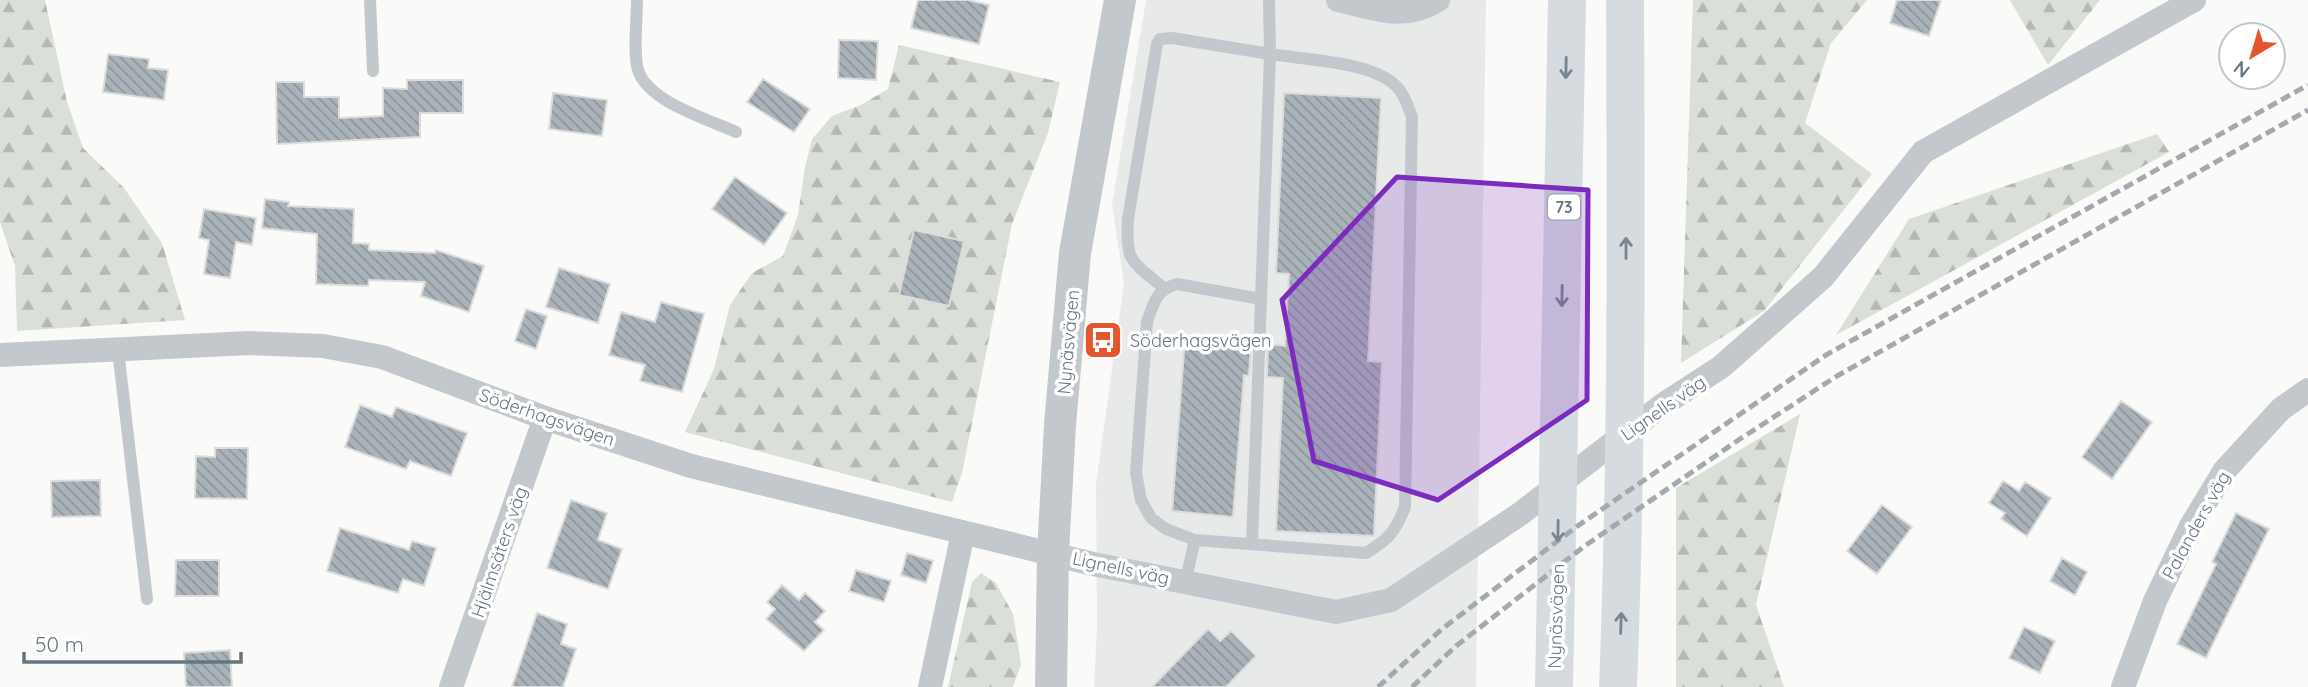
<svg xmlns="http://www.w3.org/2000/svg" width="2308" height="687" font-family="Quicksand,sans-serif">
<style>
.built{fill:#e8e9e9}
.forest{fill:url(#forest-firs)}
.building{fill:url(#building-back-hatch);stroke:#dcdcda;stroke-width:2}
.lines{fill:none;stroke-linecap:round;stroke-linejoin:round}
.service{stroke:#c3c8cc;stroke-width:12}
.minor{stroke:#c3c8cc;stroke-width:24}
.tertiary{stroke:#c3c8cc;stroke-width:32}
.motorway{stroke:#d6dbdf;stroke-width:38}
.rail{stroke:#a2aab0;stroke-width:5;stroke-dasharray:10 5;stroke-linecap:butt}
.oneway{stroke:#768591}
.marked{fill:#7b2cbf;fill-opacity:0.2;stroke:#7b2cbf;stroke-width:5;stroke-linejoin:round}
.labels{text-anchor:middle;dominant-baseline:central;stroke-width:7;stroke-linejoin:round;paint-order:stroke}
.shield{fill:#fff;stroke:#939fa8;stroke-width:2}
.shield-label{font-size:16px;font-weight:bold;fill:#657683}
.poi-label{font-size:18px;fill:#657683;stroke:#fff;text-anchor:start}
.street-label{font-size:18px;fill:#657683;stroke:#fff}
</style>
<defs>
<pattern id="forest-firs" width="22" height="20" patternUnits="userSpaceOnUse" patternTransform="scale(1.75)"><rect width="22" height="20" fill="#dadfd7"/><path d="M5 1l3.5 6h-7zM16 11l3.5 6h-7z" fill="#b4b9b4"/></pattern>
<pattern id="building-back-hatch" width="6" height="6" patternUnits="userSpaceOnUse" patternTransform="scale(1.75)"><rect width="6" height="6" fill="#aab3b9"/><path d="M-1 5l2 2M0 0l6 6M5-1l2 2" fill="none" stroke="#8e969c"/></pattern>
</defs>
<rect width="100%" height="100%" fill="#fafaf8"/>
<path class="built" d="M 1146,0 L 1486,0 L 1476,687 L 1094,687 L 1097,627 L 1096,484 L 1124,283 L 1112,205 Z"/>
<path class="forest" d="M 0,0 L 45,0 L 67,102 L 83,148 L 124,188 L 162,243 L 185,320 L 17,331 L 15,266 L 0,222 Z
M 1693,0 L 1867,0 L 1831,43 L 1805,123 L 1872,174 L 1764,311 L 1681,363 Z
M 2010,0 L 2100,0 L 2048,65 Z
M 899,45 L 1060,82 L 1048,133 L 1012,224 L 962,473 L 952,502 L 685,432 L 714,369 L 730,305 L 752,273 L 783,256 L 798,215 L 805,167 L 812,139 L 832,116 L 861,105 L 888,89 Z
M 2157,134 L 2169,152 L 1836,335 L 1909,219 Z
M 1800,414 L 1756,605 L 1784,687 L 1676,687 L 1676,488 Z
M 981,573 L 996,583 L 1013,614 L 1021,664 L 1013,687 L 948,687 L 972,582 Z"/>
<path class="building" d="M 918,0 L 968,0 L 989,5 L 979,44 L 911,28 Z
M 1897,0 L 1941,0 L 1929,36 L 1890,23 Z
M 839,40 L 878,41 L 876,80 L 838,78 Z
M 108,54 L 149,59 L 148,68 L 168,70 L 164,100 L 103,92 Z
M 763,79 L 810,109 L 794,132 L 747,102 Z
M 407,80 L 463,80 L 463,113 L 420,113 L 420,137 L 277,144 L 276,82 L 304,82 L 304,97 L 339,97 L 339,118 L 383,116 L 383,88 L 407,89 Z
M 553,93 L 607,100 L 602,136 L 549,129 Z
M 1284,93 L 1381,98 L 1368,361 L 1382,362 L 1374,536 L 1276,531 L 1283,378 L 1267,377 L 1268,344 L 1285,346 L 1289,274 L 1276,273 Z
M 735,177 L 787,213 L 764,245 L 712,209 Z
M 265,199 L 289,202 L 288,206 L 354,209 L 353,243 L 369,244 L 369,250 L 435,253 L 436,250 L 484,266 L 469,312 L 421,296 L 425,282 L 369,280 L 368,286 L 316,284 L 317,234 L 262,228 Z
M 204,209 L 256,218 L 252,245 L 236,242 L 230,278 L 204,274 L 209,240 L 199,238 Z
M 914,230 L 964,241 L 949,306 L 899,295 Z
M 559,268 L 610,284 L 598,323 L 546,307 Z
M 661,302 L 704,314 L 682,392 L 640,381 L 645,365 L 609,355 L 621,312 L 655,322 Z
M 526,309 L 547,316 L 536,349 L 515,341 Z
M 1185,338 L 1251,343 L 1249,376 L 1244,375 L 1233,517 L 1172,511 Z
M 2121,401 L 2152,422 L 2112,479 L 2082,457 Z
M 360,405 L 392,417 L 396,407 L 467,433 L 451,476 L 410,461 L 406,469 L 345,447 Z
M 215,448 L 248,448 L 247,499 L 195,498 L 196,456 L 215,457 Z
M 100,480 L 101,516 L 52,517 L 51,481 Z
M 2003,481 L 2019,491 L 2025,482 L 2051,498 L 2027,536 L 2001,519 L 2005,513 L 1989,503 Z
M 571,500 L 607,513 L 598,540 L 622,549 L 608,589 L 547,568 Z
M 1882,505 L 1912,527 L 1877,574 L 1847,551 Z
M 2236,513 L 2269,529 L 2206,658 L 2177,644 L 2216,564 L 2212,562 Z
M 340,528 L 409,550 L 412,541 L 436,548 L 424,586 L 403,579 L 398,593 L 327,571 Z
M 907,553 L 933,561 L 926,583 L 901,575 Z
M 2062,558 L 2087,572 L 2075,595 L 2050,581 Z
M 176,560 L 219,560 L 219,596 L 175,596 Z
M 856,570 L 891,581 L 884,602 L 849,591 Z
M 782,585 L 799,600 L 805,593 L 825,611 L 815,622 L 824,630 L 804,651 L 766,619 L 775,609 L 767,602 Z
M 537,613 L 567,624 L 561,644 L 576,649 L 563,687 L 512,687 Z
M 2024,627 L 2055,641 L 2040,673 L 2009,658 Z
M 1208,629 L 1220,641 L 1231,631 L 1256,656 L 1226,687 L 1152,687 Z
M 230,650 L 232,687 L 186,687 L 184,653 Z"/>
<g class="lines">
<path class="service" d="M 370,0 L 373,71
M 637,0 C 637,20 633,52 638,70 C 648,102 708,119 736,132
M 1164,288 C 1132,262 1125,262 1128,219 L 1157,44 L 1160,39 L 1172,38 L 1270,54 L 1252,544
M 118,350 L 147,599
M 1195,540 L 1166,529 L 1151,518 L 1141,500 L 1136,473 L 1147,322 C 1154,302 1156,290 1177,284 L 1261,299
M 1185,583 L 1195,540 L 1366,553 C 1389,539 1395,532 1405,507 L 1412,117 C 1408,107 1405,95 1397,87 C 1373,61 1304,60 1270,54 L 1269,0"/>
<path class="minor" d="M 1338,0 C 1374,8 1404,22 1438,0
M 0,355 L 250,343 L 323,346 L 382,357 L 545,418 L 691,466 L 1093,564 L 1336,612 L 1391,600 L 1520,514 L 1664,404 L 1721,367 L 1823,277 L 1923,152 L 2194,0
M 451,687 L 545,418
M 930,687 L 963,533
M 2123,687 L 2155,601 L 2191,526 L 2225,470 L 2281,409 L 2308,390"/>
<path class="tertiary" d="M 1051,687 L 1053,553 L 1060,425 L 1075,253 L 1120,0"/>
<path class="motorway" d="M 1554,687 L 1567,0
M 1618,687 C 1627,458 1626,229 1625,0"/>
<path class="rail" d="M 1378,687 L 1442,629 L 1576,527 L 1826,355 L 2308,85
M 1412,687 L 1456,646 L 1586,545 L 1740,439 L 1837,376 L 2308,110"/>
</g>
<defs><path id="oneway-shaft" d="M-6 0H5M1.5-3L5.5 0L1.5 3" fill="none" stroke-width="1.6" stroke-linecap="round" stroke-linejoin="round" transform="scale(1.75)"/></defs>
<g class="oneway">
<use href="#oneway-shaft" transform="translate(1566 68) rotate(91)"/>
<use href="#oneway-shaft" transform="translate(1626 248) rotate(-90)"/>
<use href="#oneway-shaft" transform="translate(1562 296) rotate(91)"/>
<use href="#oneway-shaft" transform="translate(1558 531) rotate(91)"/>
<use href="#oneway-shaft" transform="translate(1621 623) rotate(-88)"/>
</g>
<path class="marked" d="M 1397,177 L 1588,190 L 1587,400 L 1438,500 L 1314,461 L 1282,300 Z"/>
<defs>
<g id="bus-square" transform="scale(2.0125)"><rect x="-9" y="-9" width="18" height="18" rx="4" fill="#e4572e" stroke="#fff"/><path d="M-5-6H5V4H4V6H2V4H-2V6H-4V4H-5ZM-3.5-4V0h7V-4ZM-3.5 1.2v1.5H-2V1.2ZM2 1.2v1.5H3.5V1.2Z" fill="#fff"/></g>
</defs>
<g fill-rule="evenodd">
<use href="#bus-square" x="1103" y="340"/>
</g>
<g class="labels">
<rect class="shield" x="1548" y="194.5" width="32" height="25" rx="5"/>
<g class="shield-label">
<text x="1564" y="207">73</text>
</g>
<g class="poi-label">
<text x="1130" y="340">Söderhagsvägen</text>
</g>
<g class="street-label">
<text transform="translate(1068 342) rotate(-85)">Nynäsvägen</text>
<text transform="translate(1663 408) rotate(-35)">Lignells väg</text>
<text transform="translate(547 417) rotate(19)">Söderhagsvägen</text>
<text transform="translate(2196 525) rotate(-61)">Palanders väg</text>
<text transform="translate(499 552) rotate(-71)">Hjälmsäters väg</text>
<text transform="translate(1121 568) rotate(12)">Lignells väg</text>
<text transform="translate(1556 616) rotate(-88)">Nynäsvägen</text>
</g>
</g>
<g transform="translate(2252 56) rotate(218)"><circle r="33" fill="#ffffff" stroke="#c1c8cd" stroke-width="2"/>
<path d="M0-5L12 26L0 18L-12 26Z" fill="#e4572e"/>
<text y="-10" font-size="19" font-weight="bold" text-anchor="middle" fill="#657683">N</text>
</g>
<path d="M24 652v10h217v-10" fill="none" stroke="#657683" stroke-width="3.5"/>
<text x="35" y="652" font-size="21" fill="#657683" stroke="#ffffff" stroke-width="5" paint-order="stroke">50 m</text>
</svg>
